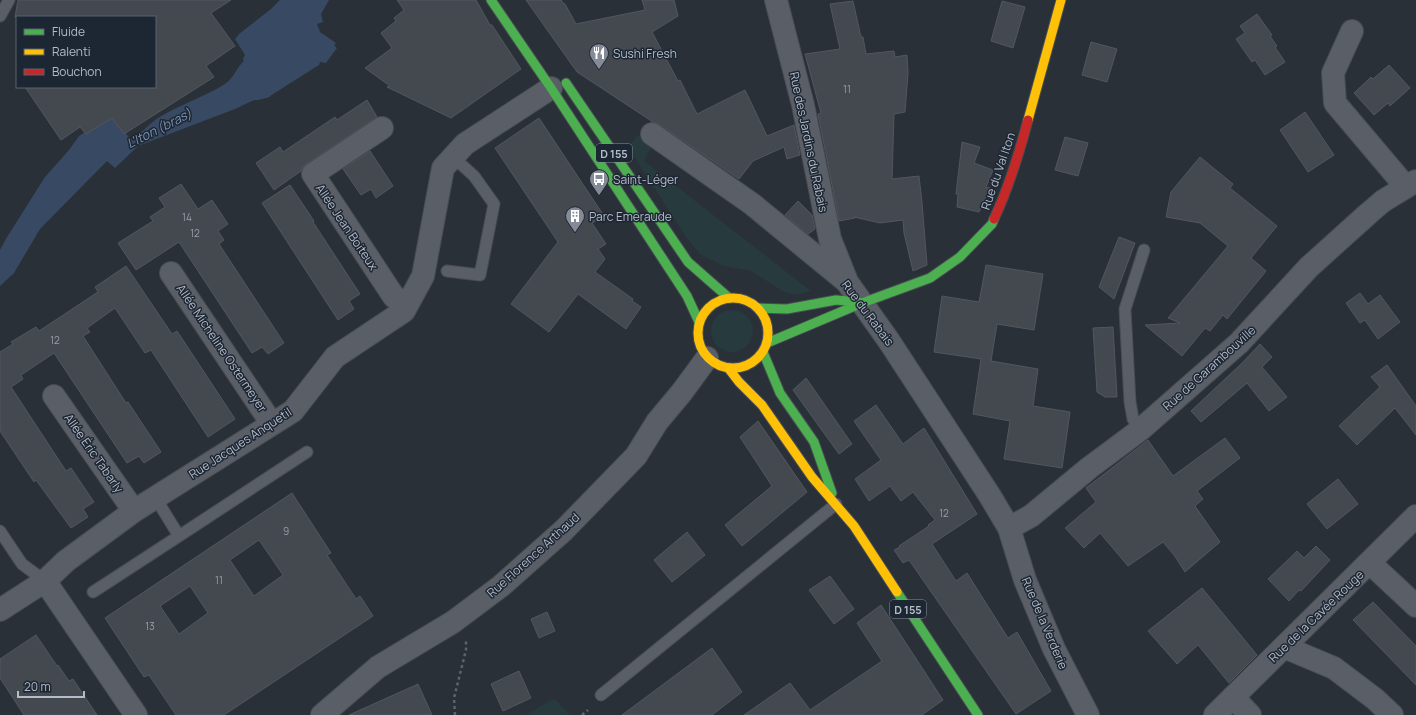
<svg xmlns="http://www.w3.org/2000/svg" width="1416" height="715" font-family="Manrope,sans-serif">
<style>
.green{fill:#273a3e}
.water{fill:#384963}
.building{fill:#444950;stroke:#52575f;fill-rule:evenodd}
.lines{fill:none;stroke-linecap:round;stroke-linejoin:round}
.lane-casing{stroke:#484c53;stroke-width:13}
.street-casing{stroke:#484c53;stroke-width:24}
.fast-casing{stroke:#484c53;stroke-width:11}
.slow-casing{stroke:#484c53;stroke-width:11}
.jam-casing{stroke:#484c53;stroke-width:11}
.path{stroke:#5d636a;stroke-width:2.5;stroke-dasharray:3 3;stroke-linecap:butt}
.lane{stroke:#5a5e66;stroke-width:11}
.street{stroke:#5a5e66;stroke-width:22}
.fast{stroke:#4caf50;stroke-width:9}
.slow{stroke:#ffc107;stroke-width:9}
.jam{stroke:#c62828;stroke-width:9}
.labels{text-anchor:middle;dominant-baseline:central;stroke-width:3;stroke-linejoin:round;paint-order:stroke}
.number-label{font-size:10px;fill:#989fab}
.shield{fill:#1d2633;stroke:#878f9c;stroke-width:1}
.shield-label{font-size:11px;font-weight:bold;fill:#b4bcc9}
.poi-label{font-size:12px;fill:#b4bcc9;stroke:#1d2633;text-anchor:start}
.street-label{font-size:12px;fill:#b4bcc9;stroke:#1d2633}
.water-label{font-size:13px;font-style:italic;fill:#7c92b1;stroke:#1d2633}
</style>
<rect width="100%" height="100%" fill="#2a3038"/>
<path class="green" d="M 638,135 L 652,145 L 644,161 L 811,291 L 796,295 L 784,292 L 751,271 L 724,266 L 700,254 L 686,237 L 628,147 Z
M711 331a21 21 0 1 1 42 0a21 21 0 1 1-42 0Z
M 554,699 L 570,715 L 525,715 Z"/>
<path class="water" d="M 280,0 L 329,0 L 321,14 L 323,22 L 317,24 L 320,32 L 336,43 L 334,45 L 337,48 L 326,63 L 320,62 L 319,65 L 270,96 L 270,97 L 258,100 L 254,100 L 235,109 L 138,146 L 115,168 L 107,161 L 40,229 L 14,273 L 0,286 L 0,250 L 7,237 L 45,177 L 69,150 L 79,136 L 85,132 L 86,133 L 112,118 L 124,133 L 125,133 L 131,139 C 141,134 149,124 158,118 C 179,105 204,97 225,84 C 234,78 238,65 244,61 L 243,59 L 245,55 L 235,39 L 239,34 L 271,9 Z"/>
<path class="building" d="M 18,0 L 231,0 L 211,13 L 235,46 L 206,66 L 214,77 L 124,134 L 112,118 L 86,134 L 80,127 L 61,140 L 25,87 L 155,87 L 155,17 L 15,17 Z
M 397,0 L 476,0 L 490,25 L 492,25 L 521,69 L 451,118 L 387,87 L 390,86 L 365,68 L 392,48 L 381,33 L 396,21 L 394,18 L 404,10 Z
M 526,0 L 561,0 L 564,4 L 565,4 L 576,24 L 645,10 L 642,0 L 674,0 L 678,16 L 652,32 L 678,81 L 680,80 L 697,114 L 745,90 L 767,136 L 794,125 L 800,155 L 787,159 L 784,147 L 753,161 L 739,179 L 659,124 L 653,122 L 577,72 Z
M 853,1 L 861,37 L 863,37 L 866,54 L 894,51 L 895,57 L 907,55 L 908,73 L 905,112 L 894,114 L 892,179 L 919,176 L 922,202 L 927,265 L 913,271 L 904,233 L 903,220 L 880,223 L 854,217 L 855,218 L 839,221 L 818,114 L 821,113 L 805,54 L 840,49 L 830,4 Z
M 1002,1 L 1025,7 L 1013,48 L 991,41 Z
M 1257,14 L 1272,35 L 1270,36 L 1277,46 L 1275,47 L 1285,62 L 1265,75 L 1255,60 L 1252,62 L 1236,39 L 1245,33 L 1240,26 Z
M 1091,42 L 1117,49 L 1107,82 L 1082,75 Z
M 1389,65 L 1410,88 L 1390,106 L 1388,103 L 1374,115 L 1354,93 L 1371,77 L 1373,79 Z
M 367,100 L 377,117 L 306,164 L 302,168 L 301,171 L 274,190 L 256,163 L 280,147 L 283,152 L 335,117 L 337,120 Z
M 1305,112 L 1334,155 L 1308,172 L 1280,130 Z
M 539,118 L 604,216 L 592,223 L 606,244 L 598,249 L 605,259 L 595,272 L 633,299 L 632,301 L 641,307 L 626,329 L 578,294 L 549,332 L 511,304 L 558,242 L 495,148 Z
M 1065,137 L 1088,143 L 1078,176 L 1055,170 Z
M 962,142 L 980,147 L 974,163 L 993,170 L 986,187 L 990,188 L 979,212 L 957,207 L 958,194 L 956,194 Z
M 370,151 L 393,186 L 376,198 L 371,189 L 361,195 L 343,169 Z
M 1200,157 L 1233,184 L 1230,188 L 1277,226 L 1251,258 L 1266,271 L 1227,319 L 1223,315 L 1210,331 L 1205,328 L 1182,356 L 1145,325 L 1180,323 L 1168,318 L 1228,246 L 1200,223 L 1166,217 L 1171,192 Z
M 181,184 L 198,209 L 212,200 L 228,224 L 218,231 L 224,240 L 219,244 L 284,343 L 268,354 L 262,347 L 252,353 L 179,242 L 136,270 L 118,243 L 153,221 L 150,217 L 165,207 L 159,198 Z
M 290,185 L 314,221 L 313,222 L 360,294 L 349,301 L 354,309 L 338,320 L 262,203 Z
M 798,201 L 812,215 L 815,229 L 808,234 L 785,215 Z
M 1119,237 L 1135,243 L 1114,299 L 1099,287 Z
M 986,265 L 1043,274 L 1034,330 L 997,324 L 991,361 L 1038,369 L 1033,406 L 1070,412 L 1062,468 L 1004,459 L 1010,421 L 973,414 L 981,359 L 934,352 L 942,296 L 979,302 Z
M 126,266 L 172,334 L 177,331 L 235,419 L 208,437 L 151,350 L 145,353 L 115,308 L 87,328 L 90,332 L 83,336 L 126,403 L 128,402 L 161,452 L 144,463 L 139,456 L 127,463 L 54,353 L 21,375 L 23,379 L 11,387 L 66,471 L 71,468 L 94,502 L 83,509 L 88,517 L 71,528 L 36,480 L 34,482 L 0,431 L 0,352 L 13,344 L 11,342 L 36,327 L 39,331 L 98,292 L 95,287 Z
M 1360,293 L 1368,304 L 1380,295 L 1400,322 L 1378,339 L 1365,320 L 1360,323 L 1346,303 Z
M 1113,327 L 1117,397 L 1105,397 L 1097,392 L 1093,328 Z
M 1260,344 L 1272,357 L 1262,367 L 1287,397 L 1269,411 L 1247,383 L 1201,422 L 1191,411 L 1242,363 Z
M 1387,365 L 1416,406 L 1416,435 L 1395,408 L 1357,445 L 1339,426 L 1380,387 L 1371,377 Z
M 806,378 L 852,444 L 839,454 L 793,390 Z
M 876,405 L 903,444 L 924,428 L 977,514 L 932,544 L 956,581 L 967,573 L 1008,638 L 1017,632 L 1051,691 L 1016,714 L 909,560 L 903,563 L 894,550 L 900,547 L 899,546 L 929,526 L 928,525 L 935,520 L 913,492 L 901,501 L 890,486 L 869,501 L 855,479 L 881,460 L 854,421 Z
M 758,421 L 807,492 L 742,546 L 725,525 L 772,486 L 740,437 Z
M 1225,438 L 1240,458 L 1197,491 L 1203,499 L 1195,506 L 1220,542 L 1185,572 L 1174,555 L 1163,542 L 1128,566 L 1100,533 L 1084,548 L 1065,528 L 1096,502 L 1086,488 L 1148,440 L 1173,476 Z
M 1338,479 L 1358,504 L 1327,529 L 1307,504 Z
M 292,493 L 331,553 L 327,555 L 356,599 L 360,596 L 373,616 L 224,715 L 176,715 L 149,675 L 144,677 L 105,618 ZM 259,540 L 283,575 L 254,596 L 230,560 ZM 190,586 L 208,613 L 179,634 L 160,606 Z
M 687,532 L 705,555 L 672,582 L 654,560 Z
M 1316,546 L 1330,560 L 1301,591 L 1299,590 L 1289,601 L 1268,579 L 1297,551 L 1304,558 Z
M 830,576 L 854,609 L 834,624 L 809,590 Z
M 1202,588 L 1257,655 L 1229,683 L 1198,645 L 1177,664 L 1148,631 Z
M 1373,602 L 1416,646 L 1416,685 L 1353,620 Z
M 881,605 L 943,700 L 922,715 L 744,715 L 790,683 L 810,710 L 882,661 L 857,623 Z
M 547,612 L 555,631 L 539,638 L 531,619 Z
M 36,635 L 57,666 L 58,665 L 69,681 L 73,679 L 97,715 L 24,715 L 0,678 L 0,659 Z
M 712,648 L 742,692 L 712,715 L 622,715 Z
M 519,671 L 531,698 L 503,711 L 491,684 Z
M 418,684 L 432,715 L 349,715 Z"/>
<g class="lines">
<g class="lane-casing">
<path id="lane" d="M 0,16 L 9,0
M 447,271 L 480,275 L 494,204 L 474,176 L 453,157
M 1140,430 L 1133,419 L 1130,402 L 1125,309 L 1144,250
M 0,531 L 22,564 L 45,581
M 179,536 L 307,452
M 93,592 L 179,536 L 155,497
M 601,695 L 836,504"/>
</g>
<g class="street-casing">
<path id="street" d="M 776,0 L 803,105 L 830,239 L 846,279
M 1352,31 L 1333,73 L 1335,103 L 1406,187
M 382,128 L 313,174 L 394,297 L 408,303
M 652,134 L 752,204 L 847,282 L 862,303 L 889,341 L 990,496 L 1009,528 L 1025,580 L 1054,649 L 1088,715
M 171,273 L 272,424
M 54,396 L 134,511
M 1009,528 L 1031,516 L 1089,468 L 1140,430 L 1239,343 L 1309,267 L 1369,213 L 1383,201 L 1416,181
M 1370,563 L 1416,606
M 0,610 L 45,581
M 1284,647 L 1334,668 L 1375,699 L 1392,715
M 1233,697 L 1250,715
M 136,715 L 45,581 L 66,561 L 134,511 L 293,411 L 335,357 L 404,311 L 423,276 L 443,168 L 465,144 L 551,88
M 322,715 L 378,667 L 453,622 L 501,586 L 564,530 L 636,456 L 657,422 L 682,392 L 707,358
M 1215,715 L 1416,516"/>
</g>
<g class="fast-casing">
<path id="fast" d="M 491,0 L 551,88 L 687,296 L 699,322
M 566,83 L 688,262 L 729,298
M 758,308 L 787,309 L 836,300 L 859,302
M 767,343 L 862,303 L 930,278 L 960,257 L 992,224 L 994,219
M 763,352 L 780,393 L 814,442 L 832,493
M 897,592 L 978,715"/>
</g>
<g class="slow-casing">
<path id="slow" d="M 1028,120 L 1061,0
M698 333a35 35 0 1 1 70 0a35 35 0 1 1-70 0Z
M 729,369 L 739,382 L 762,405 L 812,477 L 854,526 L 897,592"/>
</g>
<g class="jam-casing">
<path id="jam" d="M 994,219 C 1009,187 1019,154 1028,120"/>
</g>
<path class="path" d="M 455,715 L 454,698 L 466,650 L 466,641
M 582,715 L 588,710"/>
<use href="#lane" class="lane"/>
<use href="#street" class="street"/>
<use href="#fast" class="fast"/>
<use href="#slow" class="slow"/>
<use href="#jam" class="jam"/>
</g>
<defs>
<g id="restaurant-pin" transform="scale(1)"><path d="M0 17L-7.5 6A9.5 9.5 0 1 1 7.5 6Z" fill="#848b96" stroke="#1d2633"/><path d="M-5-6h1v4h1v-4h1v4h1v-4h1v5L-1.5 .5V6h-2V.5L-5-1ZM5-6V6H3V1.5H1.5Q1.5-4 5-6Z" fill="#fff"/></g>
<g id="bus-pin" transform="scale(1)"><path d="M0 17L-7.5 6A9.5 9.5 0 1 1 7.5 6Z" fill="#848b96" stroke="#1d2633"/><path d="M-5-6H5V4H4V6H2V4H-2V6H-4V4H-5ZM-3.5-4V0h7V-4ZM-3.5 1.2v1.5H-2V1.2ZM2 1.2v1.5H3.5V1.2Z" fill="#fff"/></g>
<g id="building-pin" transform="scale(1)"><path d="M0 17L-7.5 6A9.5 9.5 0 1 1 7.5 6Z" fill="#848b96" stroke="#1d2633"/><path d="M-4-6H4V6H1V3H-1V6H-4ZM-2.5-4.3h1.7v1.8h-1.7ZM.8-4.3h1.7v1.8H.8ZM-2.5-1h1.7V.8h-1.7ZM.8-1h1.7V.8H.8Z" fill="#fff"/></g>
</defs>
<g fill-rule="evenodd">
<use href="#restaurant-pin" x="599" y="53"/>
<use href="#bus-pin" x="599" y="179"/>
<use href="#building-pin" x="575" y="216"/>
</g>
<g class="labels">
<g class="number-label">
<text x="847" y="89">11</text>
<text x="187" y="217">14</text>
<text x="195" y="233">12</text>
<text x="55" y="340">12</text>
<text x="944" y="513">12</text>
<text x="286" y="531">9</text>
<text x="219" y="580">11</text>
<text x="150" y="626">13</text>
</g>
<g class="shield">
<rect x="596" y="144" width="36" height="18" rx="3"/>
<rect x="890" y="600" width="36" height="18" rx="3"/>
</g>
<g class="shield-label">
<text x="614" y="153">D 155</text>
<text x="908" y="609">D 155</text>
</g>
<g class="poi-label">
<text x="613" y="53">Sushi Fresh</text>
<text x="613" y="179">Saint-Léger</text>
<text x="589" y="216">Parc Emeraude</text>
</g>
<g class="street-label">
<text transform="translate(809 142) rotate(78)">Rue des Jardins du Rabais</text>
<text transform="translate(998 171) rotate(-71)">Rue du Val Iton</text>
<text transform="translate(347 227) rotate(56)">Allée Jean Boiteux</text>
<text transform="translate(868 313) rotate(53)">Rue du Rabais</text>
<text transform="translate(222 348) rotate(56)">Allée Micheline Ostermeyer</text>
<text transform="translate(1209 368) rotate(-42)">Rue de Garambouville</text>
<text transform="translate(240 443) rotate(-33)">Rue Jacques Anquetil</text>
<text transform="translate(94 453) rotate(55)">Allée Éric Tabarly</text>
<text transform="translate(533 555) rotate(-42)">Rue Florence Arthaud</text>
<text transform="translate(1316 616) rotate(-44)">Rue de la Cavée Rouge</text>
<text transform="translate(1045 623) rotate(67)">Rue de la Verderie</text>
</g>
<g class="water-label">
<text transform="translate(159 128) rotate(-27)">L'Iton (bras)</text>
</g>
</g>
<rect x="16" y="16" width="140" height="72" fill="#1d2633" stroke="#59626f"/>
<rect x="24" y="29" width="20" height="6" fill="#4caf50" stroke="#59626f"/>
<text x="52" y="36" font-size="12" fill="#b4bcc9">Fluide</text>
<rect x="24" y="49" width="20" height="6" fill="#ffc107" stroke="#59626f"/>
<text x="52" y="56" font-size="12" fill="#b4bcc9">Ralenti</text>
<rect x="24" y="69" width="20" height="6" fill="#c62828" stroke="#59626f"/>
<text x="52" y="76" font-size="12" fill="#b4bcc9">Bouchon</text>
<path d="M18 691v6h66v-6" fill="none" stroke="#b4bcc9" stroke-width="2"/>
<text x="24" y="691" font-size="12" fill="#b4bcc9" stroke="#1d2633" stroke-width="3" paint-order="stroke">20 m</text>
</svg>
